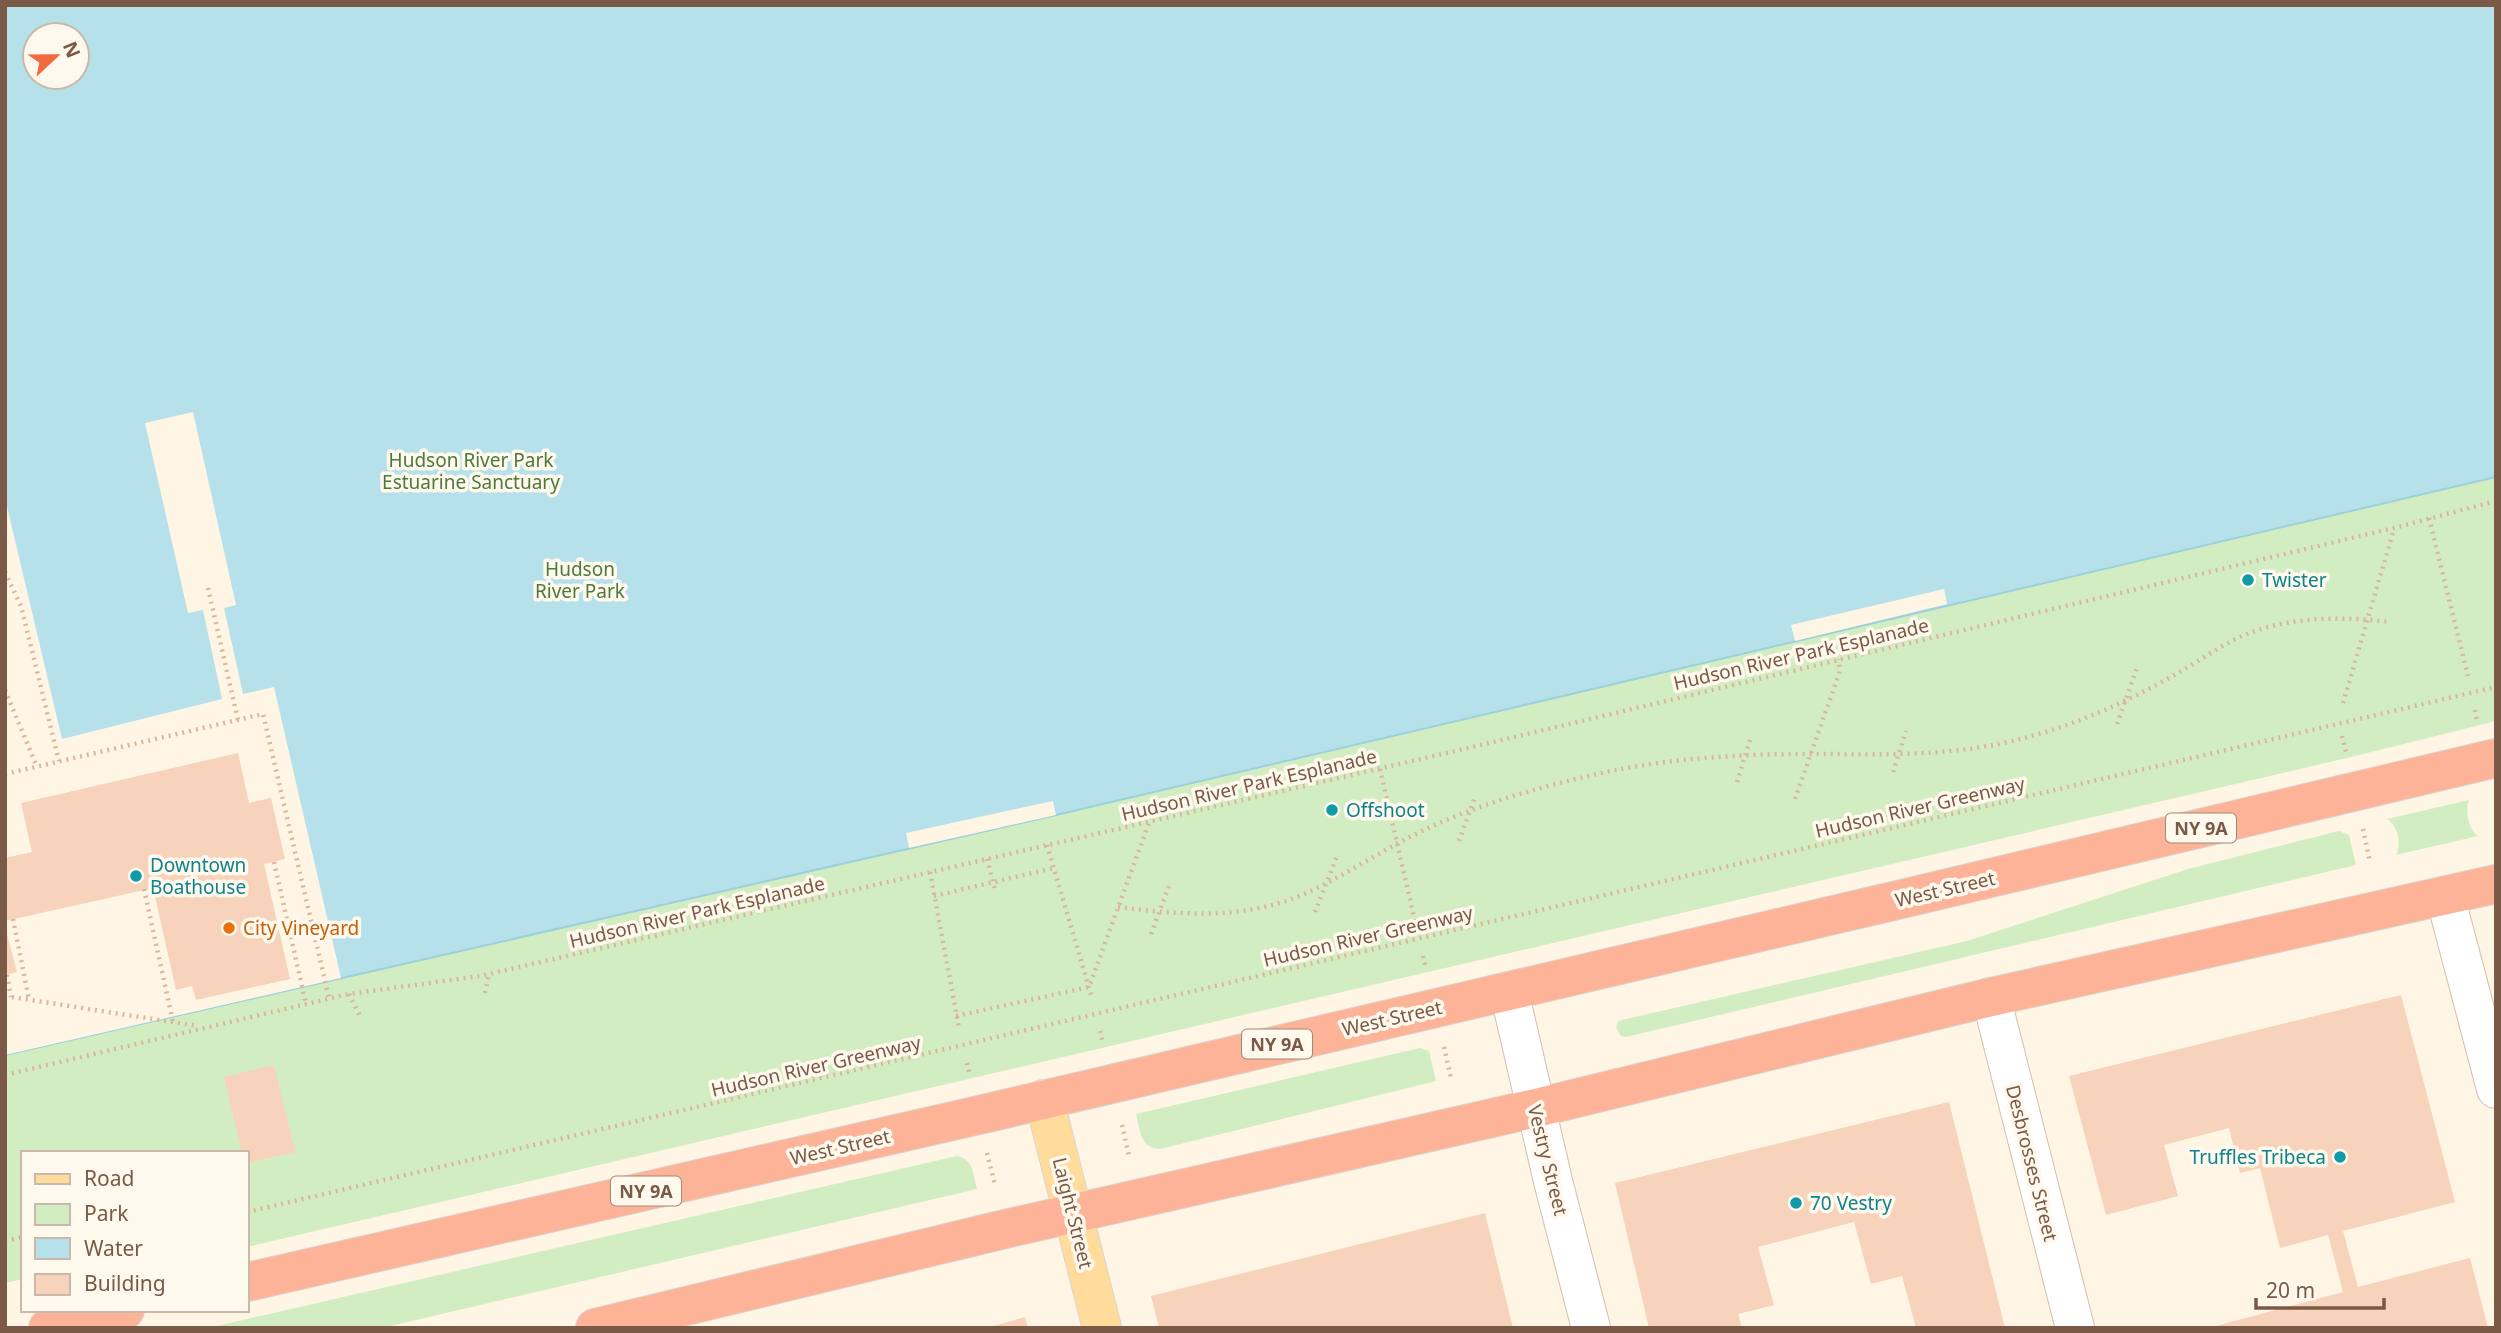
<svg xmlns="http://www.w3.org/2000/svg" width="2501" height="1333" font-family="'Noto Sans',sans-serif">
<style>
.green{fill:#d3edc2;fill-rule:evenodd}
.water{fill:#b7e1ea;stroke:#9cd1dc;stroke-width:2;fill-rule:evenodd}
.pier{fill:#fef5e5}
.building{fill:#f6d3ba}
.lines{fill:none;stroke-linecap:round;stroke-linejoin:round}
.street-casing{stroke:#d4beac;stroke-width:40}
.primary-casing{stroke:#dcd4cf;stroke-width:40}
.highway-casing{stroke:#dcd4cf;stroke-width:40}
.path{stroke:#dbb69d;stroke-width:4.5;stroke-dasharray:2 5;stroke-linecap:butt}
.street{stroke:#fff;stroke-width:38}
.primary{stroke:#ffdc9b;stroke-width:38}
.highway{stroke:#fdb397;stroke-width:38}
.path-bridge{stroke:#dbb69d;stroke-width:4.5;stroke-dasharray:2 5;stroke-linecap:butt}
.culture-dot{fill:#0f9aa8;stroke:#fff8ed;stroke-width:2.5}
.food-dot{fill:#e8710a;stroke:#fff8ed;stroke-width:2.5}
.labels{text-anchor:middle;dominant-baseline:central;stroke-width:7;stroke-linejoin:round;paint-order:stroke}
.shield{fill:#fff8ed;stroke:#a28979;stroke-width:2}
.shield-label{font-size:18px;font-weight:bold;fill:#7a5a47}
.park-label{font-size:19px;fill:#4c7a3c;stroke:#fff8ed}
.culture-label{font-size:19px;fill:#0d838f;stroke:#fff8ed;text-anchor:start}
.street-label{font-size:19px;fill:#7a5a47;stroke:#fff8ed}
.food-label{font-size:19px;fill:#c56008;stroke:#fff8ed;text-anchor:start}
</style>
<rect width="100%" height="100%" fill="#fef5e5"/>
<path class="green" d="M 5,5 L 2496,5 L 2496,721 L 2347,758 L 247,1247 L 247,1153 L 23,1153 L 23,1279 L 5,1283 ZM 35,35 L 77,35 L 77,77 L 35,77 Z
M 2469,800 C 2465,811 2468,829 2478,836 L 2396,855 C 2402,844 2398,826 2387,819 Z
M 2339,831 L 2349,835 L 2356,865 L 1626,1037 L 1621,1036 L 1616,1028 L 1618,1022 L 1622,1020 L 1967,941 L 2188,869 Z
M 1420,1048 L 1429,1051 L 1436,1081 L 1160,1149 C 1140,1148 1140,1130 1136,1114 Z
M 957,1156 C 974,1159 973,1175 977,1189 L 382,1328 L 208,1328 Z"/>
<path class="water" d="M 5,5 L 2496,5 L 2496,477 L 1056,815 L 5,1055 ZM 35,35 L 77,35 L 77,77 L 35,77 Z"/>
<path class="pier" d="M 193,412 L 236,605 L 224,608 L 243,694 L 274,687 L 341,978 L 5,1055 L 5,498 L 62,739 L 222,699 L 203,610 L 188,613 L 145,423 Z
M 1944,589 L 1947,604 L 1795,641 L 1791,625 Z
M 1053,801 L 1056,815 L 909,848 L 906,833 Z"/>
<path class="building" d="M 238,753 L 249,803 L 271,798 L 285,859 L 264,864 L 290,979 L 196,1000 L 192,986 L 176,990 L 153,888 L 5,921 L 5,858 L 32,852 L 21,803 Z
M 5,927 L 17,972 L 5,975 Z
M 2401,995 L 2455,1202 L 2343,1231 L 2358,1287 L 2470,1258 L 2488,1328 L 2208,1328 L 2343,1292 L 2328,1235 L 2280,1248 L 2260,1168 L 2240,1173 L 2229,1128 L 2164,1145 L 2178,1196 L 2106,1215 L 2069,1076 Z
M 274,1065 L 295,1152 L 247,1163 L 247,1153 L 242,1153 L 224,1077 Z
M 1949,1102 L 2005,1328 L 1916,1328 L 1902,1276 L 1871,1284 L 1854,1222 L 1758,1247 L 1774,1305 L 1738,1314 L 1742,1328 L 1649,1328 L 1615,1183 Z
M 1485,1213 L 1513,1328 L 1159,1328 L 1151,1296 Z
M 1025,1317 L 1028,1328 L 990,1328 L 990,1327 Z"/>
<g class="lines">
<g class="street-casing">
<path id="street" d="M 2445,896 L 2496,1089
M 1509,991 L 1553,1181 L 1591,1328
M 1991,997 L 2075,1328"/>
</g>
<g class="primary-casing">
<path id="primary" d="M 1044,1099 L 1102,1328"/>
</g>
<g class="highway-casing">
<path id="highway" d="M 247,1282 L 979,1115 L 1906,898 L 2496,758
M 48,1328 L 125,1310
M 595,1328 L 1005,1229 L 1536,1108 L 1991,997 L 2496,884"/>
</g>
<path class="path" d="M 2429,518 L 2468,676
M 5,572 L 21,606 L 59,761
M 208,588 L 238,720
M 5,690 L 37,767
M 2343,703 L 2394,529
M 2475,710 L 2477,722
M 2117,724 L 2137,668
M 2342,736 L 2346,752
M 1380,769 L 1415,921
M 1893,772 L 1906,731
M 5,774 L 263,714 L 329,998
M 1737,782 L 1750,740
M 1795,799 L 1840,671 L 1839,659
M 2363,829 L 2370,862
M 1459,841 L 1475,797
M 1047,845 L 1092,998
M 987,859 L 995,890
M 274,862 L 306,1004
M 930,872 L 959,1028
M 144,889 L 173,1022
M 934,896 L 1054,868
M 1315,912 L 1337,856
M 13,919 L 29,1000
M 1151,934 L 1170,883
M 1423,956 L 1426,969
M 7,975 L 11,997
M 485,993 L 489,974
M 349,994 L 360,1016
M 5,996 L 198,1026
M 956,1016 L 1089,987 L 1149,823
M 1100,1031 L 1103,1044
M 1444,1047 L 1451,1078
M 967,1063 L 970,1076
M 5,1075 L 349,994 L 480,976 L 1447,753 L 2394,528 L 2496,501
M 1122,1125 L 1129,1156
M 987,1153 L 995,1185
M 247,1212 L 2496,687
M 5,1241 L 23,1237"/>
<use href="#street" class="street"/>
<use href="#primary" class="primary"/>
<use href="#highway" class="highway"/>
<path class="path-bridge" d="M 1118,907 C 1180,915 1242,920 1302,895 C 1343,877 1380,851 1420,832 C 1471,807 1529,790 1584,777 C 1657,759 1735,754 1810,754 C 1893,754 1960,758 2042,733 C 2089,719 2134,698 2176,674 C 2203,659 2229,639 2258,630 C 2301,616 2347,617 2391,622"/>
</g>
<g class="culture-dot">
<circle cx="2248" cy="580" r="7"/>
<circle cx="1332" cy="810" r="7"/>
<circle cx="136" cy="876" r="7"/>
<circle cx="2340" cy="1157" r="7"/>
<circle cx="1796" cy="1203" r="7"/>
</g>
<circle class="food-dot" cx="229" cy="928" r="7"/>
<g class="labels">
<g class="shield">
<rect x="2166" y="813.5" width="70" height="29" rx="5"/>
<rect x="1242" y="1029.5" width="70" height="29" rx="5"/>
<rect x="611" y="1176.5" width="70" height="29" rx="5"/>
</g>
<g class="shield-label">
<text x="2201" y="828">NY 9A</text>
<text x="1277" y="1044">NY 9A</text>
<text x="646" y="1191">NY 9A</text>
</g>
<g class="park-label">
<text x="471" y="460">Hudson River Park<tspan x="471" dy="22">Estuarine Sanctuary</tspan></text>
<text x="580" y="569">Hudson<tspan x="580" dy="22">River Park</tspan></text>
</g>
<g class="culture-label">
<text x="2262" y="580">Twister</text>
<text x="1346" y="810">Offshoot</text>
<text x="150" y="865">Downtown<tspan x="150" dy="22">Boathouse</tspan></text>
<text x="2326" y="1157" text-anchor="end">Truffles Tribeca</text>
<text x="1810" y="1203">70 Vestry</text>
</g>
<g class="street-label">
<text transform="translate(1801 654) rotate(-13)">Hudson River Park Esplanade</text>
<text transform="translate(1249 785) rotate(-13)">Hudson River Park Esplanade</text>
<text transform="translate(1920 807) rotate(-13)">Hudson River Greenway</text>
<text transform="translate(1945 889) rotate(-13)">West Street</text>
<text transform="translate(697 912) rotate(-13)">Hudson River Park Esplanade</text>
<text transform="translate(1368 936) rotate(-13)">Hudson River Greenway</text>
<text transform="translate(1392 1018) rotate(-13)">West Street</text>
<text transform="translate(816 1066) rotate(-13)">Hudson River Greenway</text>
<text transform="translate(840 1147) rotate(-13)">West Street</text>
<text transform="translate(1548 1160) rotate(76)">Vestry Street</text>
<text transform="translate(2032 1163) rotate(76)">Desbrosses Street</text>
<text transform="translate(1073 1213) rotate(76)">Laight Street</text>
</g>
<g class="food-label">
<text x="243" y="928">City Vineyard</text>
</g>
</g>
<rect width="2501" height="1333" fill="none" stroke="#7a5a47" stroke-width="14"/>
<rect x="21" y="1151" width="228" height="161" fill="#fff8ed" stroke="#cab9ab" stroke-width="2"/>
<rect x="35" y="1174" width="35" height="10" fill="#ffdc9b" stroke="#cab9ab" stroke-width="2"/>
<text x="84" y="1186" font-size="21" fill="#7a5a47">Road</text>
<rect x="35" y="1204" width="35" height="21" fill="#d3edc2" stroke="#cab9ab" stroke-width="2"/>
<text x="84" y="1221" font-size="21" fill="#7a5a47">Park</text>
<rect x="35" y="1238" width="35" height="21" fill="#b7e1ea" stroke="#cab9ab" stroke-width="2"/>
<text x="84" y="1256" font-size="21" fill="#7a5a47">Water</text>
<rect x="35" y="1274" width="35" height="21" fill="#f6d3ba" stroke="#cab9ab" stroke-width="2"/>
<text x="84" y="1291" font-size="21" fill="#7a5a47">Building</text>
<g transform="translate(56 56) rotate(68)"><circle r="33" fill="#fff8ed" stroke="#cab9ab" stroke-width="2"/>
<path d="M0-5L12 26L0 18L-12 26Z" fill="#f26b40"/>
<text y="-10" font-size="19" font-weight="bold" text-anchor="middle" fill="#7a5a47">N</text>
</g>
<path d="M2256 1298v10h128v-10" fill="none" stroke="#7a5a47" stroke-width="3.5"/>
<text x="2266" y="1298" font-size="21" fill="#7a5a47" stroke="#fff8ed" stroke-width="5" paint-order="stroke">20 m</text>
</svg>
